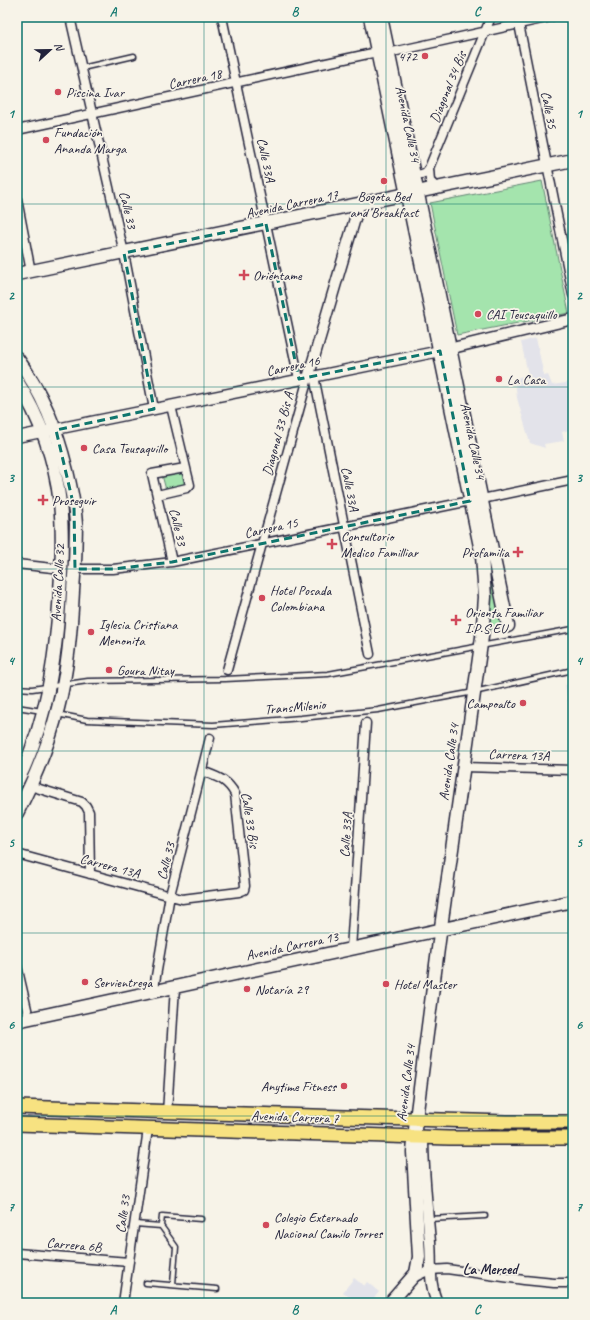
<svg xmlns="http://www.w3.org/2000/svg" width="590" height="1320" font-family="Caveat,sans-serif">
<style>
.built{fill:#e3e3ea}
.green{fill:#a4e4ad;stroke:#638374}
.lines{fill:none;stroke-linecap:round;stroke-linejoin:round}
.service-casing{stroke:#22223b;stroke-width:7}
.minor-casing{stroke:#22223b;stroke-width:11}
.tertiary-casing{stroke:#22223b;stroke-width:13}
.secondary-casing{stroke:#22223b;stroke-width:15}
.primary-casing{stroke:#22223b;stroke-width:16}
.service{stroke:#f7f3e8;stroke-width:4}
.minor{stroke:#f7f3e8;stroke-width:8}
.tertiary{stroke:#f7f3e8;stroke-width:10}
.secondary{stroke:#f7f3e8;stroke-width:12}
.primary{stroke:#f7e281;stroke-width:13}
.marked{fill:none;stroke:#0f766e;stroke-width:3;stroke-dasharray:8 5;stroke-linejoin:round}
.grid{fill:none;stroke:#0f766e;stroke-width:1;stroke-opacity:0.55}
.poi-dot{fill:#d1495b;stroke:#f7f3e8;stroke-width:1.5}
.labels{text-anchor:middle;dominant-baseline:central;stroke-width:3.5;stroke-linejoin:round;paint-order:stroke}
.poi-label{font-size:14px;fill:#22223b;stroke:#f7f3e8;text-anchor:start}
.street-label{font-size:14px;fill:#22223b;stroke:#f7f3e8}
.neighbourhood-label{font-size:15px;font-weight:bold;fill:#22223b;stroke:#f7f3e8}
.neatline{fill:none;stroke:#0f766e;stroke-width:1.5}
.grid-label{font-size:13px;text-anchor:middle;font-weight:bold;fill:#0f766e}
</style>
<rect width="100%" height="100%" fill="#f7f3e8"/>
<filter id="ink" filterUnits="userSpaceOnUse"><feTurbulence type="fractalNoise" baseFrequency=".025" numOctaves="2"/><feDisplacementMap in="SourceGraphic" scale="8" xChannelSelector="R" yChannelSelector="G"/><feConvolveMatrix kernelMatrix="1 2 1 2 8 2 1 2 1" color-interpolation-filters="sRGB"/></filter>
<g filter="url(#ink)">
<path class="built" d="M 536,338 L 544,376 L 548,375 L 552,385 L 573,382 L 573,413 L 572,413 L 573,429 L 562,432 L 564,441 L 544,444 L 545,448 L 530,443 L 517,398 L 515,379 L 528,374 L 521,342 Z
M 573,683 L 573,714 L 570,715 L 565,685 Z
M 354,1278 L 364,1286 L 367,1282 L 379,1292 L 370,1303 L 357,1303 L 343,1292 Z"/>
<path class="green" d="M 542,181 L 569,313 L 457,335 L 430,203 Z
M 449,361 L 503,627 L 488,630 C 490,609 491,589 489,569 Z
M 184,470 L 188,485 L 166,490 L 162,475 Z"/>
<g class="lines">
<g class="service-casing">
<path id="service" d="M 82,68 L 134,56
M 17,688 L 32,689 L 88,681 L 225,679 L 328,674 L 573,629
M 17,707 L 42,711
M 57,714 L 87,720 L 213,725 L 301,718 L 378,710 L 474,692 L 573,670
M 429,1219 L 485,1216
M 135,1224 L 161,1226 L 162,1216 L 201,1219
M 161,1226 L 176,1247 L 173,1284
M 146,1283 L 217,1289"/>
</g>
<g class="minor-casing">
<path id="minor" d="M 70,17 L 124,253 L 154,409
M 222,17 L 299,379
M 519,24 L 573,295
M 388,53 L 551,17
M 17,130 L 377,52
M 429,168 L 430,181 L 437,188
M 412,173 C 419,176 426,174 429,168 L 491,17
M 17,199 L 31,272
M 314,376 L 370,654
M 157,495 L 187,488 L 190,485 L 171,406
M 482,499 L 573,480
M 172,562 L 152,474 L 185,468
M 17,564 L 61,569
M 75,569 L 113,569 L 172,562 L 470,501
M 227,670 L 308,378
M 464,767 L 573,770
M 30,786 L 82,802 L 86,806 L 89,812 L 90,874
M 17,854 L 182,899 L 239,892 L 244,890 L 245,886 L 235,794 C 227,779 217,777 202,771
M 351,949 L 366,723
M 17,966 L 29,1018
M 154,992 L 155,982 L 170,895 L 210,738
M 167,1113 L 175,987
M 17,1253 L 129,1262
M 413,1278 L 430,1270 L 447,1269 L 524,1280 L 554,1283 L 573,1283
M 123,1303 L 148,1129"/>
</g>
<g class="tertiary-casing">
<path id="tertiary" d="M 308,378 L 359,205
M 17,437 L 440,351 L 573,319
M 423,1137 C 423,1172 427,1207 430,1242 C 432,1265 428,1281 437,1303"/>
</g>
<g class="secondary-casing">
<path id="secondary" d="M 370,17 L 482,556 L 485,597 L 482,637 L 439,941 L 416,1119 L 413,1152 L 419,1257 L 416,1273 L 390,1303
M 381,17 L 508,626
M 17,274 L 573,160
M 17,358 C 43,394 56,427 67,471 C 71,488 75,506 76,524 C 76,547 75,569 73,591 C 71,630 68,670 58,708 C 49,744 34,780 17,813
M 17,381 C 40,418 55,460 60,503 C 63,532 62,562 60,591 C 56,656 47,724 17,782
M 17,1021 L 573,901"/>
</g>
<g class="primary-casing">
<path id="primary" d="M 17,1107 L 506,1122 L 573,1122
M 17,1124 L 449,1138 L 573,1138"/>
</g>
<use href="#service" class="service"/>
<use href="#minor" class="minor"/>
<use href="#tertiary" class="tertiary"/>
<use href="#secondary" class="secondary"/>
<use href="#primary" class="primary"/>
</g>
</g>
<path class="marked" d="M 266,224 L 299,379 L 440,351 L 470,501 L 172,562 L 113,569 L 75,569 L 74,507 L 56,430 L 154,409 L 124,253 Z"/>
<path class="grid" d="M 204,17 L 204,1303M 386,17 L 386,1303M 17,204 L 573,204M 17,387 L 573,387M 17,569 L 573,569M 17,751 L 573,751M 17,933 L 573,933M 17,1116 L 573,1116"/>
<g class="poi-dot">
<circle cx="425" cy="56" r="4"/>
<circle cx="58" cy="92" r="4"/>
<circle cx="46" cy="140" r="4"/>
<circle cx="384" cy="181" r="4"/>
<path d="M242 269h4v4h4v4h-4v4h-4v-4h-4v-4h4z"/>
<circle cx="478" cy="314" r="4"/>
<circle cx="499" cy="379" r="4"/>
<circle cx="84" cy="448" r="4"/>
<path d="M41 494h4v4h4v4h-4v4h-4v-4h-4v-4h4z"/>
<path d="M330 538h4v4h4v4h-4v4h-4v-4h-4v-4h4z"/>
<path d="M516 546h4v4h4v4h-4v4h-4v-4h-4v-4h4z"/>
<circle cx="262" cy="598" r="4"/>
<path d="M454 614h4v4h4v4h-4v4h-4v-4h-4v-4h4z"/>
<circle cx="91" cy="632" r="4"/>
<circle cx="109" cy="670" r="4"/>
<circle cx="523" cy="703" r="4"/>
<circle cx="85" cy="982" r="4"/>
<circle cx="386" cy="984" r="4"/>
<circle cx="247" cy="989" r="4"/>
<circle cx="344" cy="1086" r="4"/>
<circle cx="266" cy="1225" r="4"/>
</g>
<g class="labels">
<g class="poi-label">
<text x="417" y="56" text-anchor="end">472</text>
<text x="66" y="92">Piscina Ivar</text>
<text x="54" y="132">Fundación<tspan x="54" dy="16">Ananda Marga</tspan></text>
<text x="384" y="196" text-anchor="middle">Bogota Bed<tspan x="384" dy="16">and Breakfast</tspan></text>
<text x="253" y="275">Oriéntame</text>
<text x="486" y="314">CAI Teusaquillo</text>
<text x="507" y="379">La Casa</text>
<text x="92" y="448">Casa Teusaquillo</text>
<text x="52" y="500">Proseguir</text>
<text x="341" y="536">Consultorio<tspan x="341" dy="16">Medico Familliar</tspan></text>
<text x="509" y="552" text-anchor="end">Profamilia</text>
<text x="270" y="590">Hotel Posada<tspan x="270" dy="16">Colombiana</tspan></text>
<text x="465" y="612">Orienta Familiar<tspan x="465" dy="16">I.P.S EU</tspan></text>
<text x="99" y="624">Iglesia Cristiana<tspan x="99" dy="16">Menonita</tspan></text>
<text x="117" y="670">Goura Nitay</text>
<text x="515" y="703" text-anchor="end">Campoalto</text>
<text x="93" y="982">Servientrega</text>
<text x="394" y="984">Hotel Master</text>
<text x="255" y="989">Notaría 29</text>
<text x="336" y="1086" text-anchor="end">Anytime Fitness</text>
<text x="274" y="1217">Colegio Externado<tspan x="274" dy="16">Nacional Camilo Torres</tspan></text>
</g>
<g class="street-label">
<text transform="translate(195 79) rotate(-12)">Carrera 18</text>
<text transform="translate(448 87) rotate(-68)">Diagonal 34 Bis</text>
<text transform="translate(549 110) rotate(79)">Calle 35</text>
<text transform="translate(408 124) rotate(78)">Avenida Calle 34</text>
<text transform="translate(266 160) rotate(78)">Calle 33A</text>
<text transform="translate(292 204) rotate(-12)">Avenida Carrera 17</text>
<text transform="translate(128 210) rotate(77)">Calle 33</text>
<text transform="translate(293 366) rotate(-12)">Carrera 16</text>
<text transform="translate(278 434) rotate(-75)">Diagonal 33 Bis A</text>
<text transform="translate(473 441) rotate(78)">Avenida Calle 34</text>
<text transform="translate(350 489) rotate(79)">Calle 33A</text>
<text transform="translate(178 527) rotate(77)">Calle 33</text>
<text transform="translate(271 528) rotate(-12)">Carrera 15</text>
<text transform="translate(58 583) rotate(-87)">Avenida Calle 32</text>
<text transform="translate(295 707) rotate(-5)">TransMilenio</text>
<text transform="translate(519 755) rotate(2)">Carrera 13A</text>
<text transform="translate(449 762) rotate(-82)">Avenida Calle 34</text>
<text transform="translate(250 820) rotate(81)">Calle 33 Bis</text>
<text transform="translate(346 835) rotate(-86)">Calle 33A</text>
<text transform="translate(166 861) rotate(-76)">Calle 33</text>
<text transform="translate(110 866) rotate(15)">Carrera 13A</text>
<text transform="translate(292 946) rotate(-12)">Avenida Carrera 13</text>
<text transform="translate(406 1083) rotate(-83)">Avenida Calle 34</text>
<text transform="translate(295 1117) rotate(2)">Avenida Carrera 7</text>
<text transform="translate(123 1214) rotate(-82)">Calle 33</text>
<text transform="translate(74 1245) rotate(5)">Carrera 6B</text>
</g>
<g class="neighbourhood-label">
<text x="490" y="1269">La Merced</text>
</g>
</g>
<rect width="590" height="1320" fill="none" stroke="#f7f3e8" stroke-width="44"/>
<g transform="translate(50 50) rotate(68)" stroke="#f7f3e8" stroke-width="3" paint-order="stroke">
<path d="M0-3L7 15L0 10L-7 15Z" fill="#22223b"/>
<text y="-6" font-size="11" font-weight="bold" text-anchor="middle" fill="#22223b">N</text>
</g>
<rect x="22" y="22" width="546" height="1276" class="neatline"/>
<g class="grid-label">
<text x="113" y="16">A</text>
<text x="295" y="16">B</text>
<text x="477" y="16">C</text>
<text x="11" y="118">1</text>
<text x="579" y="118">1</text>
<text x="11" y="300">2</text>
<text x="579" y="300">2</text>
<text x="11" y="482">3</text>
<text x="579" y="482">3</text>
<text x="11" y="665">4</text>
<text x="579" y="665">4</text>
<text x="11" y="847">5</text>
<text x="579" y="847">5</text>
<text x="11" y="1029">6</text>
<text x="579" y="1029">6</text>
<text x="11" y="1211">7</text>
<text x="579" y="1211">7</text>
<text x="113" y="1314">A</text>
<text x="295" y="1314">B</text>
<text x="477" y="1314">C</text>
</g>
</svg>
